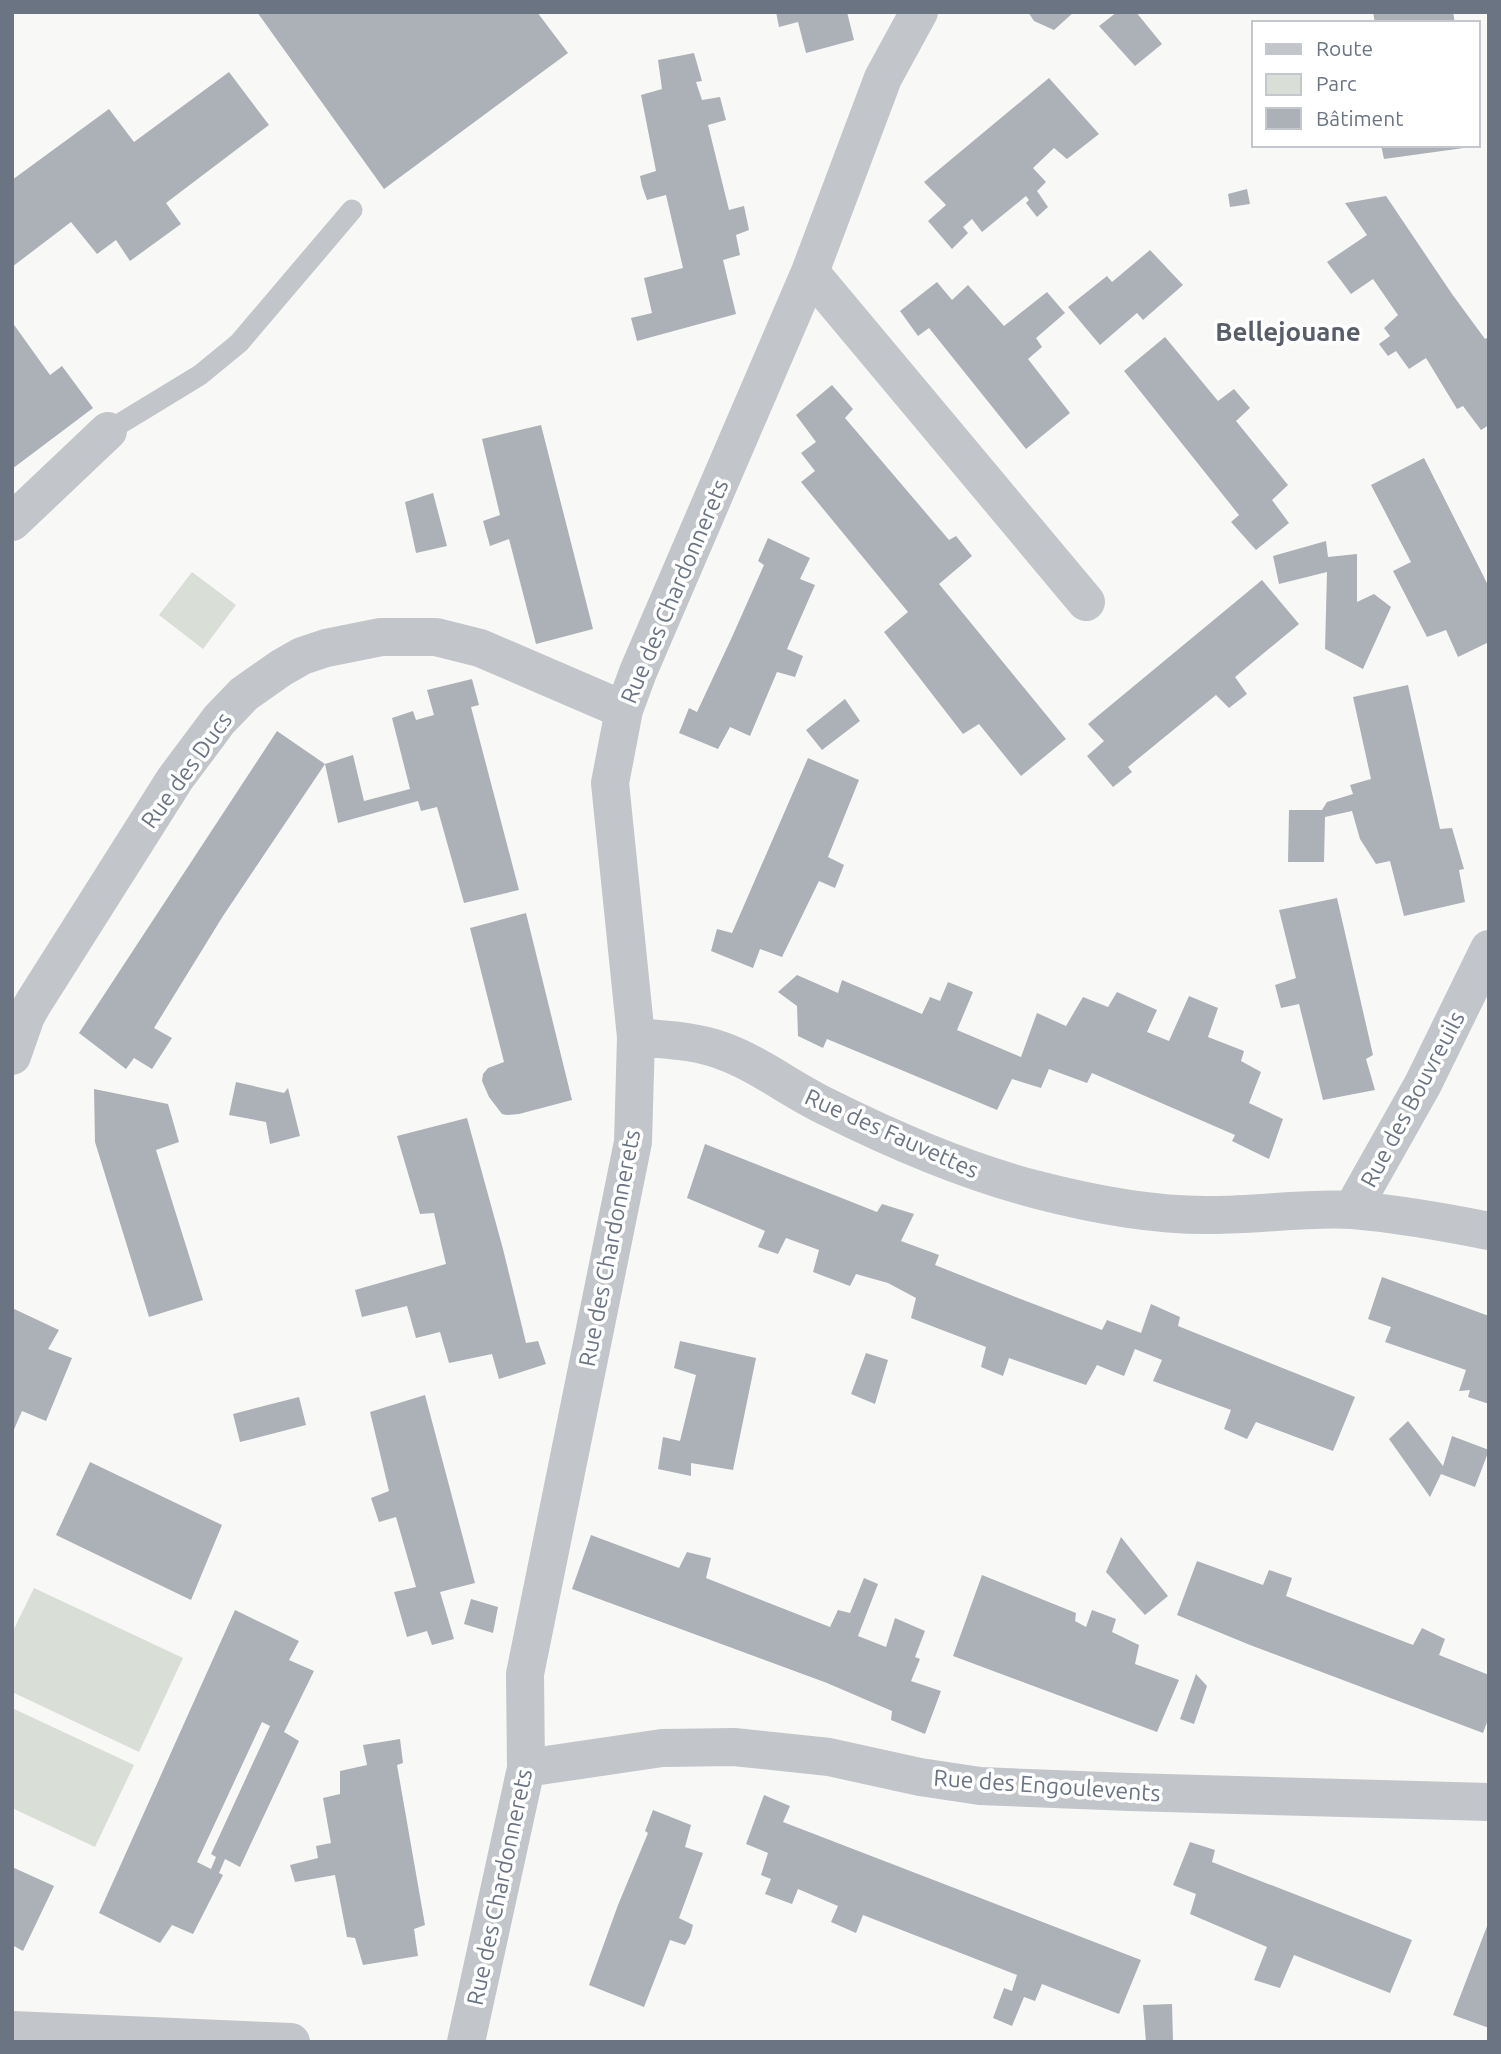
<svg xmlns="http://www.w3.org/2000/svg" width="1501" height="2054" font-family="Ubuntu,sans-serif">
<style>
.green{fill:#d9ded7}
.building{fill:#acb1b7;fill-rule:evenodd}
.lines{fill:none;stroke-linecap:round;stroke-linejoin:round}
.lane{stroke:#c2c5c9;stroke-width:21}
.street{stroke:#c2c5c9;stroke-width:38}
.labels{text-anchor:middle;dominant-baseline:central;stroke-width:7;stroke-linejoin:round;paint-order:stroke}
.street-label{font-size:23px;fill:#6b7483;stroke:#fff}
.quarter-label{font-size:26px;font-weight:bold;fill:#585e69;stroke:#fff}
</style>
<rect width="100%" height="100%" fill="#f8f8f6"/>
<path class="green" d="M 192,572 L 236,605 L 203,649 L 159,615 Z
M 34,1588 L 183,1658 L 139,1752 L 12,1692 L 12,1633 Z
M 12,1708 L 134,1765 L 95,1847 L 12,1808 Z"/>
<path class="building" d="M 257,12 L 537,12 L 568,53 L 384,189 Z
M 776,12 L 847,12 L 854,40 L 806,53 L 798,22 L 779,27 Z
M 1028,12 L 1074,12 L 1054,30 L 1034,21 Z
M 1117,12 L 1136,12 L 1162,44 L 1135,66 L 1099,26 Z
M 1373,12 L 1453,12 L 1455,23 L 1375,23 Z
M 694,53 L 702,81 L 696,82 L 702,100 L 720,97 L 726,120 L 708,125 L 729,210 L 744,206 L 749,230 L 736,235 L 740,255 L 723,260 L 736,314 L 637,341 L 631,318 L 652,313 L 644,278 L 683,268 L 666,195 L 647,200 L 642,186 L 640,176 L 656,171 L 641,95 L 662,89 L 658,60 Z
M 229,72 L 269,125 L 166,203 L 181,224 L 130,261 L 116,240 L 97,254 L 71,222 L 12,267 L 12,180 L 109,109 L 134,142 Z
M 1049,78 L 1099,134 L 1067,159 L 1054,148 L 1033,168 L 1046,182 L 1037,191 L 1048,207 L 1037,217 L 1026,203 L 1029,200 L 1026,196 L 982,232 L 972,219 L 963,227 L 968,233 L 952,249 L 928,221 L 946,205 L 924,182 Z
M 1381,145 L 1471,145 L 1471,147 L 1384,159 Z
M 1247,189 L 1250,204 L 1230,207 L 1228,194 Z
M 1386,196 L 1452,294 L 1485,339 L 1489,337 L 1489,425 L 1481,430 L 1463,406 L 1457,409 L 1426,358 L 1409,369 L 1396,351 L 1388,356 L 1379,344 L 1390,336 L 1384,328 L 1398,315 L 1373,279 L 1351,294 L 1327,262 L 1367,235 L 1345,203 Z
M 1150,250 L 1183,285 L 1143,320 L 1137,313 L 1100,345 L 1068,307 L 1107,276 L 1112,282 Z
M 937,282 L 952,300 L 968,285 L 1004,326 L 1047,292 L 1065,313 L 1036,338 L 1042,347 L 1028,359 L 1070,413 L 1026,449 L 929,328 L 918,336 L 900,311 Z
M 12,322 L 50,375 L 62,366 L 93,408 L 12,469 Z
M 1165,337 L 1218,401 L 1234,389 L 1250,408 L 1236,421 L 1288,485 L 1272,500 L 1289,523 L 1256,550 L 1231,522 L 1239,515 L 1124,371 Z
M 832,385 L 853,409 L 845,418 L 949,540 L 956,536 L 972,556 L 939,584 L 1066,739 L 1021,776 L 979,724 L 963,734 L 884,632 L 908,612 L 801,482 L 815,471 L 801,453 L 816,442 L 796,415 Z
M 541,425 L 593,629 L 536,644 L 509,539 L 490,546 L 483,521 L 500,515 L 482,439 Z
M 1424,458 L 1489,587 L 1489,642 L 1458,657 L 1446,630 L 1427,637 L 1393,571 L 1411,562 L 1371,485 Z
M 433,493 L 447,546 L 416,553 L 405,502 Z
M 768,538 L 810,558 L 800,579 L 815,585 L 787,649 L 803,656 L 795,677 L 777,672 L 750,736 L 730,727 L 718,749 L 679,733 L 689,708 L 697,712 L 732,637 L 764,565 L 758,561 Z
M 1326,541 L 1328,557 L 1357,554 L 1357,602 L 1374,594 L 1391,607 L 1363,669 L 1325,649 L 1327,572 L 1279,584 L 1273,556 Z
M 1262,580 L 1299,624 L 1235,677 L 1247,694 L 1229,708 L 1216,695 L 1128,767 L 1132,772 L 1113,787 L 1087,756 L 1104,741 L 1088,724 Z
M 472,679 L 479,705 L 471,707 L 519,890 L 464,903 L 437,807 L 421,811 L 418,801 L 338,823 L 325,764 L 223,916 L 154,1028 L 172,1038 L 152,1069 L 134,1058 L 126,1069 L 79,1033 L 277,731 L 325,764 L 353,755 L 364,801 L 410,789 L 392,718 L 413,711 L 416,720 L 434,715 L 427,690 Z
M 1408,685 L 1440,829 L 1452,828 L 1464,869 L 1459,870 L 1465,902 L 1404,916 L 1390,861 L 1376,864 L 1360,839 L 1352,811 L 1325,817 L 1324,862 L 1288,862 L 1289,810 L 1322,810 L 1327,802 L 1353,794 L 1350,785 L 1371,779 L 1353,697 Z
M 845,699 L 860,721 L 822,750 L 806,730 Z
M 808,758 L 859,780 L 828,857 L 844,865 L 835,888 L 819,881 L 782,957 L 760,949 L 753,968 L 711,951 L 717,929 L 732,933 Z
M 1337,898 L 1373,1055 L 1366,1059 L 1375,1090 L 1323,1100 L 1299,1004 L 1281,1008 L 1275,985 L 1296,978 L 1279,910 Z
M 526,913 L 572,1100 L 519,1114 L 507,1115 L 502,1114 L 489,1097 L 482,1081 L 483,1074 L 488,1068 L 504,1062 L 470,928 Z
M 797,975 L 838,993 L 842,980 L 922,1014 L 930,997 L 940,1001 L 948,982 L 973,992 L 957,1030 L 1021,1057 L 1037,1013 L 1066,1026 L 1083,997 L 1108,1007 L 1117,992 L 1157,1010 L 1147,1032 L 1169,1041 L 1189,996 L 1218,1008 L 1208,1037 L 1244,1051 L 1241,1061 L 1261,1072 L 1249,1103 L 1283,1119 L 1269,1159 L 1232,1141 L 1235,1135 L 1092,1073 L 1087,1083 L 1049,1069 L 1041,1088 L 1012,1079 L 997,1110 L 827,1039 L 823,1048 L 798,1036 L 797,1006 L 778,992 Z
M 236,1082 L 284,1093 L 288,1088 L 300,1136 L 270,1144 L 266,1122 L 229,1115 Z
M 94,1089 L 168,1104 L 179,1142 L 156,1150 L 203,1300 L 149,1317 L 95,1142 Z
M 467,1118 L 503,1249 L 526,1343 L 538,1341 L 546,1364 L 499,1379 L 492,1354 L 449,1363 L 440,1332 L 416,1338 L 407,1306 L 362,1317 L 355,1290 L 446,1264 L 434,1213 L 420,1214 L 397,1136 Z
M 705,1144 L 877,1212 L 882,1204 L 914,1214 L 901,1241 L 939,1255 L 935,1265 L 1018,1298 L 1102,1330 L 1107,1320 L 1141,1333 L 1151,1304 L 1180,1317 L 1178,1326 L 1355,1397 L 1333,1451 L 1256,1422 L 1247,1439 L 1224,1429 L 1231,1410 L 1153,1381 L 1162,1360 L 1135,1349 L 1124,1376 L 1097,1365 L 1086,1385 L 1009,1358 L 1003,1376 L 981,1367 L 986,1347 L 911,1318 L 916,1298 L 888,1283 L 856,1274 L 850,1286 L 813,1272 L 819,1250 L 786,1238 L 778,1254 L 758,1247 L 765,1231 L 687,1198 Z
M 1382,1277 L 1489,1316 L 1489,1404 L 1468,1397 L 1470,1390 L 1459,1391 L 1466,1370 L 1385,1342 L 1391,1327 L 1368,1319 Z
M 12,1308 L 59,1330 L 48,1349 L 72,1358 L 46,1421 L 22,1411 L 12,1434 Z
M 680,1341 L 756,1358 L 733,1470 L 691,1463 L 691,1476 L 658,1469 L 663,1437 L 680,1441 L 696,1375 L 674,1368 Z
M 866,1353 L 888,1360 L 875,1404 L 851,1394 Z
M 425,1395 L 475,1583 L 440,1592 L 454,1639 L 432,1645 L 427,1631 L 407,1637 L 394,1592 L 416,1587 L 396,1517 L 379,1522 L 371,1498 L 389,1491 L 370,1412 Z
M 299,1397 L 306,1425 L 240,1442 L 233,1414 Z
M 1408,1421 L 1443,1466 L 1452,1436 L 1489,1450 L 1475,1487 L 1441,1474 L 1430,1497 L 1389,1439 Z
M 90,1462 L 222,1525 L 191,1600 L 56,1535 Z
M 591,1535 L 679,1568 L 687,1552 L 711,1558 L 706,1578 L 830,1627 L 838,1610 L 850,1613 L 864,1578 L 878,1584 L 858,1636 L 886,1647 L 895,1618 L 925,1631 L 915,1657 L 920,1659 L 911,1681 L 941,1691 L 925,1734 L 891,1720 L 892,1711 L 827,1683 L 572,1589 Z
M 1121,1537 L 1168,1596 L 1145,1615 L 1106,1572 Z
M 1197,1561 L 1263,1585 L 1269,1570 L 1292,1578 L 1286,1596 L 1413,1645 L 1422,1628 L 1445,1639 L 1439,1655 L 1489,1675 L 1489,1717 L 1483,1733 L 1250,1645 L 1177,1615 Z
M 982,1575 L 1076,1613 L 1075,1621 L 1086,1627 L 1092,1610 L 1116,1619 L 1112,1632 L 1139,1645 L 1135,1664 L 1179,1680 L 1157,1732 L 953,1656 Z
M 471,1599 L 498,1607 L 493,1633 L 464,1624 Z
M 235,1610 L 299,1641 L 289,1660 L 314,1671 L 284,1732 L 299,1741 L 240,1867 L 225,1859 L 219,1873 L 223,1875 L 193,1934 L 172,1925 L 160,1943 L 99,1913 ZM 262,1722 L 270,1726 L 211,1854 L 216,1857 L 211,1869 L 197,1862 Z
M 1196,1674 L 1207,1686 L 1194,1724 L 1180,1719 Z
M 400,1739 L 403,1763 L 397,1765 L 425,1925 L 414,1929 L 418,1956 L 363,1965 L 355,1938 L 347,1937 L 335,1875 L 295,1882 L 290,1865 L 318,1858 L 316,1846 L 331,1843 L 323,1798 L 340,1794 L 340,1771 L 367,1765 L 363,1745 Z
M 764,1795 L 790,1806 L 783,1822 L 1141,1960 L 1119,2014 L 1042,1984 L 1035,2001 L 1024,1997 L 1012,2026 L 993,2018 L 1004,1988 L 1012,1991 L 1017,1975 L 863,1915 L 856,1933 L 831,1922 L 838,1906 L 798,1889 L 792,1904 L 765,1894 L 771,1879 L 761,1875 L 768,1853 L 746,1844 Z
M 653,1810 L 691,1825 L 685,1847 L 703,1853 L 679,1918 L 693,1925 L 690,1936 L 685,1945 L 670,1940 L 644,2007 L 589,1985 L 618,1905 L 648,1833 L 645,1831 Z
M 1190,1842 L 1215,1850 L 1212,1862 L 1412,1940 L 1390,1993 L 1294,1955 L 1280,1988 L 1254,1980 L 1267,1947 L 1190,1914 L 1196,1894 L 1173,1885 Z
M 12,1867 L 54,1886 L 23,1951 L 12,1945 Z
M 1489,1921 L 1489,2028 L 1453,2015 Z
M 1172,2004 L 1173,2042 L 1146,2042 L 1143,2005 Z"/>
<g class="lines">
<path class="lane" d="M 108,431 L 200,375 L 239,343 L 352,210"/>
<path class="street" d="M 810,272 L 1086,602
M 12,522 L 108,431
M 636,1037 C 664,1040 693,1040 720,1050 C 758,1063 791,1090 827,1107 C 895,1141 964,1171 1038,1190 C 1092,1204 1149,1215 1205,1215 C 1254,1216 1304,1207 1353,1210 C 1398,1214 1444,1222 1489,1231
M 12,1056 L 26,1016 L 34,1002 L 175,779 L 219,720 L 244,694 L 281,668 L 302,656 L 326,648 L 381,637 L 436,637 L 480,648 L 624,710
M 1352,1210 L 1423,1084 L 1489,949
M 526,1768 L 662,1748 L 734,1747 L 829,1757 L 920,1777 L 980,1786 L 1130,1792 L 1489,1802
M 12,2030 L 291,2042
M 466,2042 L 526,1768 L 525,1674 L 633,1142 L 636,1037 L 610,783 L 624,710 L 638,672 L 810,272 L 883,78 L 919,12"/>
</g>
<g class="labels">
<g class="street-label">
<text transform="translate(674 591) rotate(-67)">Rue des Chardonnerets</text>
<text transform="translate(186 770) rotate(-54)">Rue des Ducs</text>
<text transform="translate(1412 1099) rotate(-62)">Rue des Bouvreuils</text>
<text transform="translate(892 1133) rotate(24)">Rue des Fauvettes</text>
<text transform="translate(609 1248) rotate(-79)">Rue des Chardonnerets</text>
<text transform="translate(1047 1785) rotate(4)">Rue des Engoulevents</text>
<text transform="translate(499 1887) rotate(-78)">Rue des Chardonnerets</text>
</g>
<g class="quarter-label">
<text x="1288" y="331">Bellejouane</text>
</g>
</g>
<rect width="1501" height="2054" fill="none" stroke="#6b7483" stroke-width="28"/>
<rect x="1252" y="21" width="228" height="126" fill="#ffffff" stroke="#c4c7cd" stroke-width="2"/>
<rect x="1266" y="44" width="35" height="10" fill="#c2c5c9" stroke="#c4c7cd" stroke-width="2"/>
<text x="1316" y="56" font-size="21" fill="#6b7483">Route</text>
<rect x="1266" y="74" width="35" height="21" fill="#d9ded7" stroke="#c4c7cd" stroke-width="2"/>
<text x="1316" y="91" font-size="21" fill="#6b7483">Parc</text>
<rect x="1266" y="108" width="35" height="21" fill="#acb1b7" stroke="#c4c7cd" stroke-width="2"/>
<text x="1316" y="126" font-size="21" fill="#6b7483">Bâtiment</text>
</svg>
